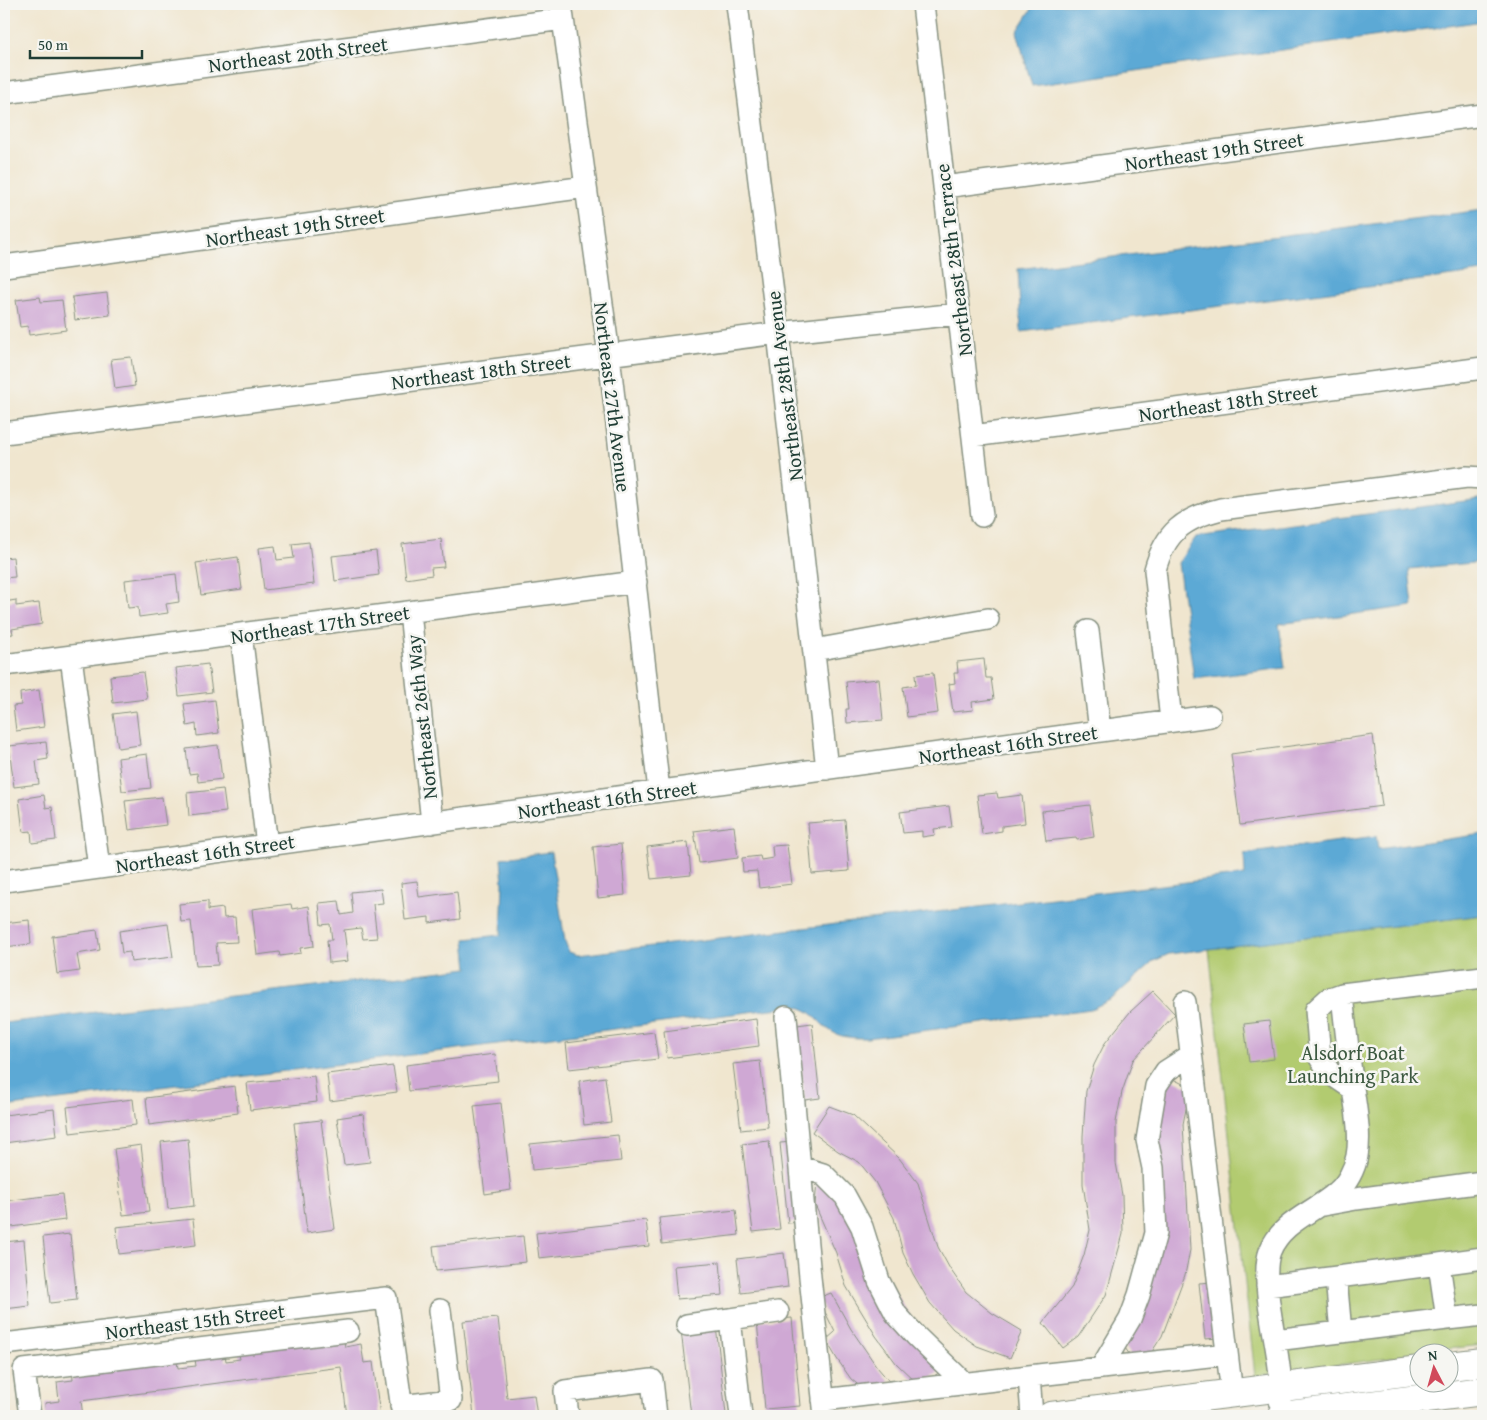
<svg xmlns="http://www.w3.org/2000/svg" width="1487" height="1420" font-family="'Gentium Book Plus',serif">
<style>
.green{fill:#b2cb70;stroke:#688452}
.water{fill:#5ca9d5;stroke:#3e7384}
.building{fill:#cfa8d4}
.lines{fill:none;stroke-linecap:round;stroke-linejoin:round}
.minor-casing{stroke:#889282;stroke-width:24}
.major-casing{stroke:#889282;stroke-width:30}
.minor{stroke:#fff;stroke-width:21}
.major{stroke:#fff;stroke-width:28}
.labels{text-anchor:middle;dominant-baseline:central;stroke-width:5;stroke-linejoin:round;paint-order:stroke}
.street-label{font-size:20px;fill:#1f3d34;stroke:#f6f6f2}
.park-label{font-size:20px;fill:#3c5940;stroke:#f6f6f2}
</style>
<rect width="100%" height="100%" fill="#f6f6f2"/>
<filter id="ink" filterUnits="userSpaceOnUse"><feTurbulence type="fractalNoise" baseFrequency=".02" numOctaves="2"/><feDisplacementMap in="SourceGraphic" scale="10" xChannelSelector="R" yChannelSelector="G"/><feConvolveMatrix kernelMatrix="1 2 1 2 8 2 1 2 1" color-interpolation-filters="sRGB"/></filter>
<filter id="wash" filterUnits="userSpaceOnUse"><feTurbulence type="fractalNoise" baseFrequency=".0096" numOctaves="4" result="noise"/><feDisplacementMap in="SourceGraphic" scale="20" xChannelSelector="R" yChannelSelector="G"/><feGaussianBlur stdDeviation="1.12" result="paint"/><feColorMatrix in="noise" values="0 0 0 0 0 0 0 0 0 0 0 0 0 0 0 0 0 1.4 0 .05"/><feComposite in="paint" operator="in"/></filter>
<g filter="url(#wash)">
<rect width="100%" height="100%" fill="#f0e6cf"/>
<path class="green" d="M 1483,915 L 1483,1345 L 1420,1352 L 1419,1354 L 1255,1376 L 1209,949 Z"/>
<path class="water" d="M 1035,4 L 1483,4 L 1483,21 L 1032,86 L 1017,32 Z
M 1483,210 L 1483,272 L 1021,332 L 1018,269 Z
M 1480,499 L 1483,500 L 1483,562 L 1409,569 L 1413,606 L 1279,624 L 1285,668 L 1194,679 L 1178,563 L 1196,537 Z
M 1483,834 L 1483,915 L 1169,954 L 1154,961 L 1112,999 L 1091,1009 L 867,1038 C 853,1038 839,1038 828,1029 C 813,1018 816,1012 795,1006 L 4,1107 L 4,1023 L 468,968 L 465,939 L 501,935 L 503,884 L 501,858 L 551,852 L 565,941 L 569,952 L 578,955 L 1245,875 L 1244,854 L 1376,836 L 1378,849 Z"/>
<g id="blocks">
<path class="building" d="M 107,293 L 110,315 L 75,320 L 72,297 Z
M 40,297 L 41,302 L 62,300 L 66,330 L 29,335 L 28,326 L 20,327 L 16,300 Z
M 131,357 L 135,386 L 115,389 L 111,359 Z
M 441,539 L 444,567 L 431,568 L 432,575 L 406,579 L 402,544 Z
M 309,542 L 314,584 L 264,590 L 259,548 L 275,546 L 277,560 L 294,558 L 292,544 Z
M 376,551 L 379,575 L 335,581 L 332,556 Z
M 13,557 L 15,577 L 4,578 L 4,558 Z
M 238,557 L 242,589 L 201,595 L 196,563 Z
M 176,574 L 179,602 L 166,604 L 168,613 L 139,617 L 138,607 L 128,608 L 125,580 Z
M 16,600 L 16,606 L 39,603 L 42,624 L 12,629 L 13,634 L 4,635 L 4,602 Z
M 984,659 L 986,678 L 991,678 L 994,699 L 972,702 L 973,710 L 953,712 L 949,684 L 955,683 L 954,673 L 958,673 L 957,662 Z
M 208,664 L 212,692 L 179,696 L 176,668 Z
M 143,672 L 147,699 L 113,703 L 110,676 Z
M 933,673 L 938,713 L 907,717 L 903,687 L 916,685 L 915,675 Z
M 879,679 L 883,720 L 847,723 L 846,709 L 849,709 L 846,682 Z
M 39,690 L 44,727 L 16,731 L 13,706 L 21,705 L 20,693 Z
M 215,700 L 219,733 L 197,736 L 196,724 L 187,726 L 184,704 Z
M 136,711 L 140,745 L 118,748 L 113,714 Z
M 1373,735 L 1382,806 L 1240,825 L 1231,754 Z
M 46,742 L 48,759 L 36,761 L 39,784 L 14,787 L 9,746 Z
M 218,745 L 222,779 L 198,782 L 197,773 L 189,774 L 186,749 Z
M 147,754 L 151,788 L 122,791 L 118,758 Z
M 223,789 L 226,812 L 189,816 L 187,793 Z
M 997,793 L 998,798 L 1022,795 L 1025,823 L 1002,826 L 1002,831 L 982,834 L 977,795 Z
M 44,795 L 46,808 L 52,807 L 56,840 L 32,843 L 31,831 L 23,832 L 19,799 Z
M 162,797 L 166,825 L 129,830 L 125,801 Z
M 1090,805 L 1094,837 L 1077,840 L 1076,838 L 1046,841 L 1042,811 Z
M 949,806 L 952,827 L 934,829 L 935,835 L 922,837 L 922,831 L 903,833 L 900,812 Z
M 845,820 L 849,871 L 812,874 L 808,823 Z
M 734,826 L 738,858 L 699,863 L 694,831 Z
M 688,842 L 691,875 L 651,879 L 647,847 Z
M 621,844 L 625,895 L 598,898 L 593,847 Z
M 787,845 L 792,884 L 759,888 L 757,871 L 743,872 L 742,858 L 760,856 L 761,860 L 773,858 L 772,846 Z
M 417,881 L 419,897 L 457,892 L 460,919 L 429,923 L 429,917 L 405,920 L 401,883 Z
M 381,889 L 383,903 L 373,904 L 377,938 L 363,939 L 361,928 L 344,930 L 348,961 L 329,963 L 327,940 L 332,940 L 330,924 L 321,925 L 319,903 L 339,901 L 341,915 L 353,913 L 351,892 Z
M 208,901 L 208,910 L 223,908 L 224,918 L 235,917 L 237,942 L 216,943 L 218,965 L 196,966 L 191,921 L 181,922 L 179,904 Z
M 291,904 L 292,909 L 309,906 L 314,946 L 300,948 L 301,953 L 280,956 L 279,952 L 257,955 L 252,909 Z
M 29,920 L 31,944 L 4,947 L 4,923 Z
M 168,924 L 173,957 L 131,962 L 130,952 L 122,953 L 119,931 Z
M 97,930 L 100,950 L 77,954 L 80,971 L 57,974 L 52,936 Z
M 1153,991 L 1175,1014 L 1133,1060 L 1122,1092 L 1116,1122 L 1116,1163 L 1122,1195 L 1123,1234 L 1106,1295 L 1078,1337 L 1063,1348 L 1043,1323 L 1072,1287 L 1084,1255 L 1090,1230 L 1083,1184 L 1083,1136 L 1086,1091 L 1094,1065 L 1105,1043 L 1130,1012 Z
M 756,1019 L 759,1046 L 667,1058 L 664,1031 Z
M 1269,1021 L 1274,1059 L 1249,1062 L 1244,1024 Z
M 812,1023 L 820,1098 L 805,1100 L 797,1025 Z
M 654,1032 L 658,1059 L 569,1069 L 566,1043 Z
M 495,1054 L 498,1081 L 409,1091 L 406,1065 Z
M 760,1061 L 768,1127 L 741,1130 L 733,1064 Z
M 393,1066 L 397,1092 L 330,1101 L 327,1074 Z
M 314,1076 L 317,1102 L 250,1110 L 247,1083 Z
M 605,1077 L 611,1122 L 584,1125 L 579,1081 Z
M 1171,1078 L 1195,1090 L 1186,1109 L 1183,1124 L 1190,1250 L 1185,1275 L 1162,1336 L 1151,1353 L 1132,1358 L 1123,1345 L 1136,1326 L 1156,1132 L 1160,1111 Z
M 235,1086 L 238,1113 L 149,1125 L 146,1098 Z
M 133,1099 L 136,1125 L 70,1133 L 67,1107 Z
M 501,1103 L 511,1190 L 485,1194 L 474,1106 Z
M 829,1106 L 853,1115 L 899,1158 L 918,1183 L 938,1247 L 950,1269 L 966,1292 L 992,1313 L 1022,1331 L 1010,1358 L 977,1346 L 953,1329 L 930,1303 L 913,1274 L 903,1253 L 894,1218 L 875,1182 L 859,1162 L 838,1151 L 812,1132 Z
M 54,1109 L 57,1136 L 4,1143 L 4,1115 Z
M 363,1114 L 370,1162 L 344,1165 L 337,1118 Z
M 321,1120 L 335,1229 L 307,1233 L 294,1123 Z
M 618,1135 L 621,1161 L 532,1170 L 530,1144 Z
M 188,1139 L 194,1206 L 168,1209 L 161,1142 Z
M 769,1141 L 780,1229 L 753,1232 L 742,1144 Z
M 793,1142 L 802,1222 L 788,1223 L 780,1143 Z
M 141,1145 L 149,1212 L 123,1215 L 114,1149 Z
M 817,1180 L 835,1192 L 943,1371 L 918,1384 L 896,1363 L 876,1336 L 846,1286 L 836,1253 L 815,1205 Z
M 62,1194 L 65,1220 L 4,1228 L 4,1201 Z
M 736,1210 L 739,1235 L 662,1244 L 659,1218 Z
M 193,1219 L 196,1245 L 119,1254 L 116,1227 Z
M 646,1220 L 649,1246 L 539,1258 L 536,1233 Z
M 70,1234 L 77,1300 L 50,1303 L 43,1237 Z
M 523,1236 L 526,1262 L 436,1271 L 433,1246 Z
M 24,1240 L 30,1306 L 4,1309 L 4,1242 Z
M 784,1253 L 788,1287 L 741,1293 L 737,1259 Z
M 720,1262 L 723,1295 L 677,1299 L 674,1266 Z
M 1213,1282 L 1218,1338 L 1205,1339 L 1199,1283 Z
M 831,1293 L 851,1329 L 877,1367 L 889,1381 L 867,1392 L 851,1379 L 837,1359 L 826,1340 L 835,1332 L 818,1298 Z
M 498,1318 L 507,1398 L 534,1395 L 537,1416 L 474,1416 L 463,1321 Z
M 792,1318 L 800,1406 L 765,1409 L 757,1321 Z
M 716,1326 L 726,1414 L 691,1416 L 681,1330 Z
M 343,1335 L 345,1347 L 361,1344 L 364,1363 L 373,1362 L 380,1416 L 347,1416 L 341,1367 L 81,1401 L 83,1416 L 46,1416 L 45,1403 L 59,1401 L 57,1382 L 73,1380 L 72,1369 L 176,1356 L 178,1368 L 196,1366 L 194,1352 L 224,1348 L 226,1361 L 240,1359 L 238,1349 Z"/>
</g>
</g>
<g filter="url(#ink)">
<use href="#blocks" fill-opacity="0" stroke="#889282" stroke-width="1"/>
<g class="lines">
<g class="minor-casing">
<path id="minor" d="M 561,4 L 609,355 L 659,791
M 737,4 L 778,333 L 827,769
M 923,4 L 982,516
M 4,93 L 563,19
M 944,187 L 1483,115
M 4,266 L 586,187
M 4,433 L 778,333 L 958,314
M 973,436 L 1483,368
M 410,612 L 432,823
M 1088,631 L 1100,731
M 241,634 L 267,845
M 814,650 L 988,619
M 71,657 L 99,868
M 4,665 L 636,582
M 1171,721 L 1155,570 C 1165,532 1184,518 1221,509 L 1467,477 L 1483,478
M 4,881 L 1210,716
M 1342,994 L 1328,999 L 1316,1010 L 1320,1058 L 1331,1074 L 1353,1089
M 1185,1002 L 1232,1394
M 786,1017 L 810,1277 L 825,1416
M 800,1167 L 823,1174 L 845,1196 L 862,1227 L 879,1281 L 896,1314 L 916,1336 L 959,1378 L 962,1384
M 1323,1205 L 1356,1199 L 1483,1182
M 1439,1264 L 1483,1258
M 1336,1278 L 1341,1332
M 1267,1286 L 1439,1264 L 1447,1319 L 1275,1340
M 730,1319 L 778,1312
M 1447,1319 L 1483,1315
M 687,1325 L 730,1319 L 741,1416
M 4,1344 L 386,1298 L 403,1416
M 1101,1368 L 1130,1319 L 1139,1295 L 1156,1233 L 1153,1168 L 1147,1140 L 1156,1086 L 1166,1071 L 1191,1055
M 823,1400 L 1029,1376
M 1280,1401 C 1280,1390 1281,1378 1279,1367 C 1276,1338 1260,1277 1270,1251 C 1282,1221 1315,1212 1337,1192 C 1347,1184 1355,1168 1357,1156 C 1361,1135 1356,1110 1353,1088 C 1349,1057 1345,1026 1342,994 L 1483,977
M 401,1406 L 451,1400 L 440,1310
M 30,1416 L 24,1370 L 348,1331
M 568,1416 L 565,1391 L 652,1380 L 656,1416
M 1032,1416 L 1029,1376 L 1227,1354"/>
</g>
<g class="major-casing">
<path id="major" d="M 1450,1366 L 1483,1362
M 1051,1416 L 1420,1370
M 1282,1416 L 1483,1391"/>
</g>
<use href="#minor" class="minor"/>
<use href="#major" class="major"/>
</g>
</g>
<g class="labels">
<g class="street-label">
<text transform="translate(298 54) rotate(-7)">Northeast 20th Street</text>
<text transform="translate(1214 151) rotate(-8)">Northeast 19th Street</text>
<text transform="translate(295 227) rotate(-8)">Northeast 19th Street</text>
<text transform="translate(953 260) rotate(-97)">Northeast 28th Terrace</text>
<text transform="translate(481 371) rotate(-7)">Northeast 18th Street</text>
<text transform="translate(784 386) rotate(-97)">Northeast 28th Avenue</text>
<text transform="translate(613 397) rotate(83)">Northeast 27th Avenue</text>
<text transform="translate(1228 402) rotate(-8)">Northeast 18th Street</text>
<text transform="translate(320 624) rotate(-8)">Northeast 17th Street</text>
<text transform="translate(421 717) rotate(-96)">Northeast 26th Way</text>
<text transform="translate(1008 744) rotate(-8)">Northeast 16th Street</text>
<text transform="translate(607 799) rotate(-8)">Northeast 16th Street</text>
<text transform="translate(205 853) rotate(-8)">Northeast 16th Street</text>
<text transform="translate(195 1321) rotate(-7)">Northeast 15th Street</text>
</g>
<g class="park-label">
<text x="1353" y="1052">Alsdorf Boat<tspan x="1353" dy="23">Launching Park</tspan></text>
</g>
</g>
<rect width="1487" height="1420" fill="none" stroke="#f6f6f2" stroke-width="20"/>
<g transform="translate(1434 1368) rotate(354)"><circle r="24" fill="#f6f6f2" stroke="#a0aca6"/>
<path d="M0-4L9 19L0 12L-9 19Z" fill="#d1495b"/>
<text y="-8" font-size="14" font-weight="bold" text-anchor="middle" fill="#1f3d34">N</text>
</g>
<path d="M30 50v8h112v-8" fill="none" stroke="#1f3d34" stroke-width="2.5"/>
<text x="38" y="50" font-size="15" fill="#1f3d34" stroke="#f6f6f2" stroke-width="4" paint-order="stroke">50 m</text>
</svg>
